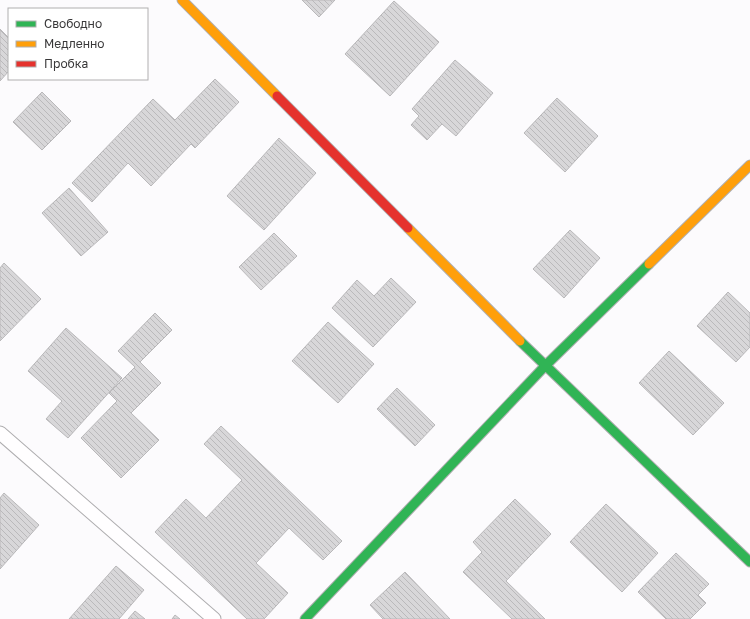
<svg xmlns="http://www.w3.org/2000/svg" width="750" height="619" font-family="'Golos Text',sans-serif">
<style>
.building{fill:url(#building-back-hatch);stroke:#b9b8ba}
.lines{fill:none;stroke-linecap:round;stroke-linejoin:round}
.lane-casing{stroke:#afaeb0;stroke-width:15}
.fast-casing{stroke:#afaeb0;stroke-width:11}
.slow-casing{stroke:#afaeb0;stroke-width:11}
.jam-casing{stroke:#afaeb0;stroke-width:11}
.lane{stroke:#fffeff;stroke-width:13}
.fast{stroke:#30b455;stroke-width:9}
.slow{stroke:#ff9f0a;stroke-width:9}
.jam{stroke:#e5322d;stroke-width:9}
</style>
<defs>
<pattern id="building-back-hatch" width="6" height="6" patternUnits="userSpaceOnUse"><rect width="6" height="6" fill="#d8d7d9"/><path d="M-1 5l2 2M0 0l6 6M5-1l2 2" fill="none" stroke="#bab9bb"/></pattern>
</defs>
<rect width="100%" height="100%" fill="#fcfbfd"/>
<path class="building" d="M 302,0 L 335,0 L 319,17 Z
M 394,1 L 439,42 L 390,96 L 345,54 Z
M 0,29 L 9,38 L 9,71 L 0,81 Z
M 455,60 L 493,93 L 456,136 L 442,124 L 427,140 L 411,125 L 419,116 L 412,109 Z
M 215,79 L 239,102 L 195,148 L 191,144 L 151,186 L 128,163 L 92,202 L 72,183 L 153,99 L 175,120 Z
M 42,92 L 71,121 L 42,150 L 13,122 Z
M 557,98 L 598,136 L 565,172 L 524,133 Z
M 279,138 L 316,173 L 264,230 L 227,196 Z
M 69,188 L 108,232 L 81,256 L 42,213 Z
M 570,230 L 600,258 L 564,298 L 533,269 Z
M 274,233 L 297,256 L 261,290 L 239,267 Z
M 4,263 L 41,299 L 0,341 L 0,268 Z
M 391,278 L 416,302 L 373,347 L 332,308 L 357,280 L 374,296 Z
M 728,292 L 750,313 L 750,347 L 736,362 L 697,326 Z
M 155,313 L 172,330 L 140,362 L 161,383 L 131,413 L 159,440 L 121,478 L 81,438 L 117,401 L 109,393 L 135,367 L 118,351 Z
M 328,322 L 374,364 L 338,403 L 292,361 Z
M 66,328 L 122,378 L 68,438 L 46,419 L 62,401 L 28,371 Z
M 669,351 L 724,403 L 693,435 L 639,383 Z
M 397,388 L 435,425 L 415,446 L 377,409 Z
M 221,426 L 342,541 L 323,560 L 289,528 L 256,563 L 288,593 L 264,619 L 247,619 L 155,532 L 186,499 L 206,518 L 242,480 L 204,444 Z
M 4,493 L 39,525 L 0,569 L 0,498 Z
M 515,499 L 551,534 L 506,581 L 545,619 L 512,619 L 463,572 L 482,552 L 473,542 Z
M 606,504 L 658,553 L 622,592 L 570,542 Z
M 676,553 L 709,584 L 698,595 L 706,603 L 690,619 L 666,619 L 638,592 Z
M 116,566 L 144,590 L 119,619 L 69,619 Z
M 405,572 L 450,619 L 383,619 L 370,605 Z
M 135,611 L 145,619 L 128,619 Z
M 175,615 L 180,619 L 172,619 Z"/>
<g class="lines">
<g class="lane-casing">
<path id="lane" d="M 0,433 L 214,619"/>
</g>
<g class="fast-casing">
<path id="fast" d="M 520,341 L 750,562
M 305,619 L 545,366 L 649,264"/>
</g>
<g class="slow-casing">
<path id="slow" d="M 182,0 L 277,96
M 408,228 L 520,341
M 649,264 L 750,165"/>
</g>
<g class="jam-casing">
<path id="jam" d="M 277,96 L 408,228"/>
</g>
<use href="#lane" class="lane"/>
<use href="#fast" class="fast"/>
<use href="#slow" class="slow"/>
<use href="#jam" class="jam"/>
</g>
<rect x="8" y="8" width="140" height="72" fill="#ffffff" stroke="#b0afb0"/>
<rect x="16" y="21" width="20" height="6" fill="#30b455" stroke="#b0afb0"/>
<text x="44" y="28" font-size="12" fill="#393839">Свободно</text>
<rect x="16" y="41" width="20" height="6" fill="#ff9f0a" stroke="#b0afb0"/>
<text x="44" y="48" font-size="12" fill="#393839">Медленно</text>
<rect x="16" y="61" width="20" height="6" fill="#e5322d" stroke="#b0afb0"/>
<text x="44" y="68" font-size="12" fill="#393839">Пробка</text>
</svg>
